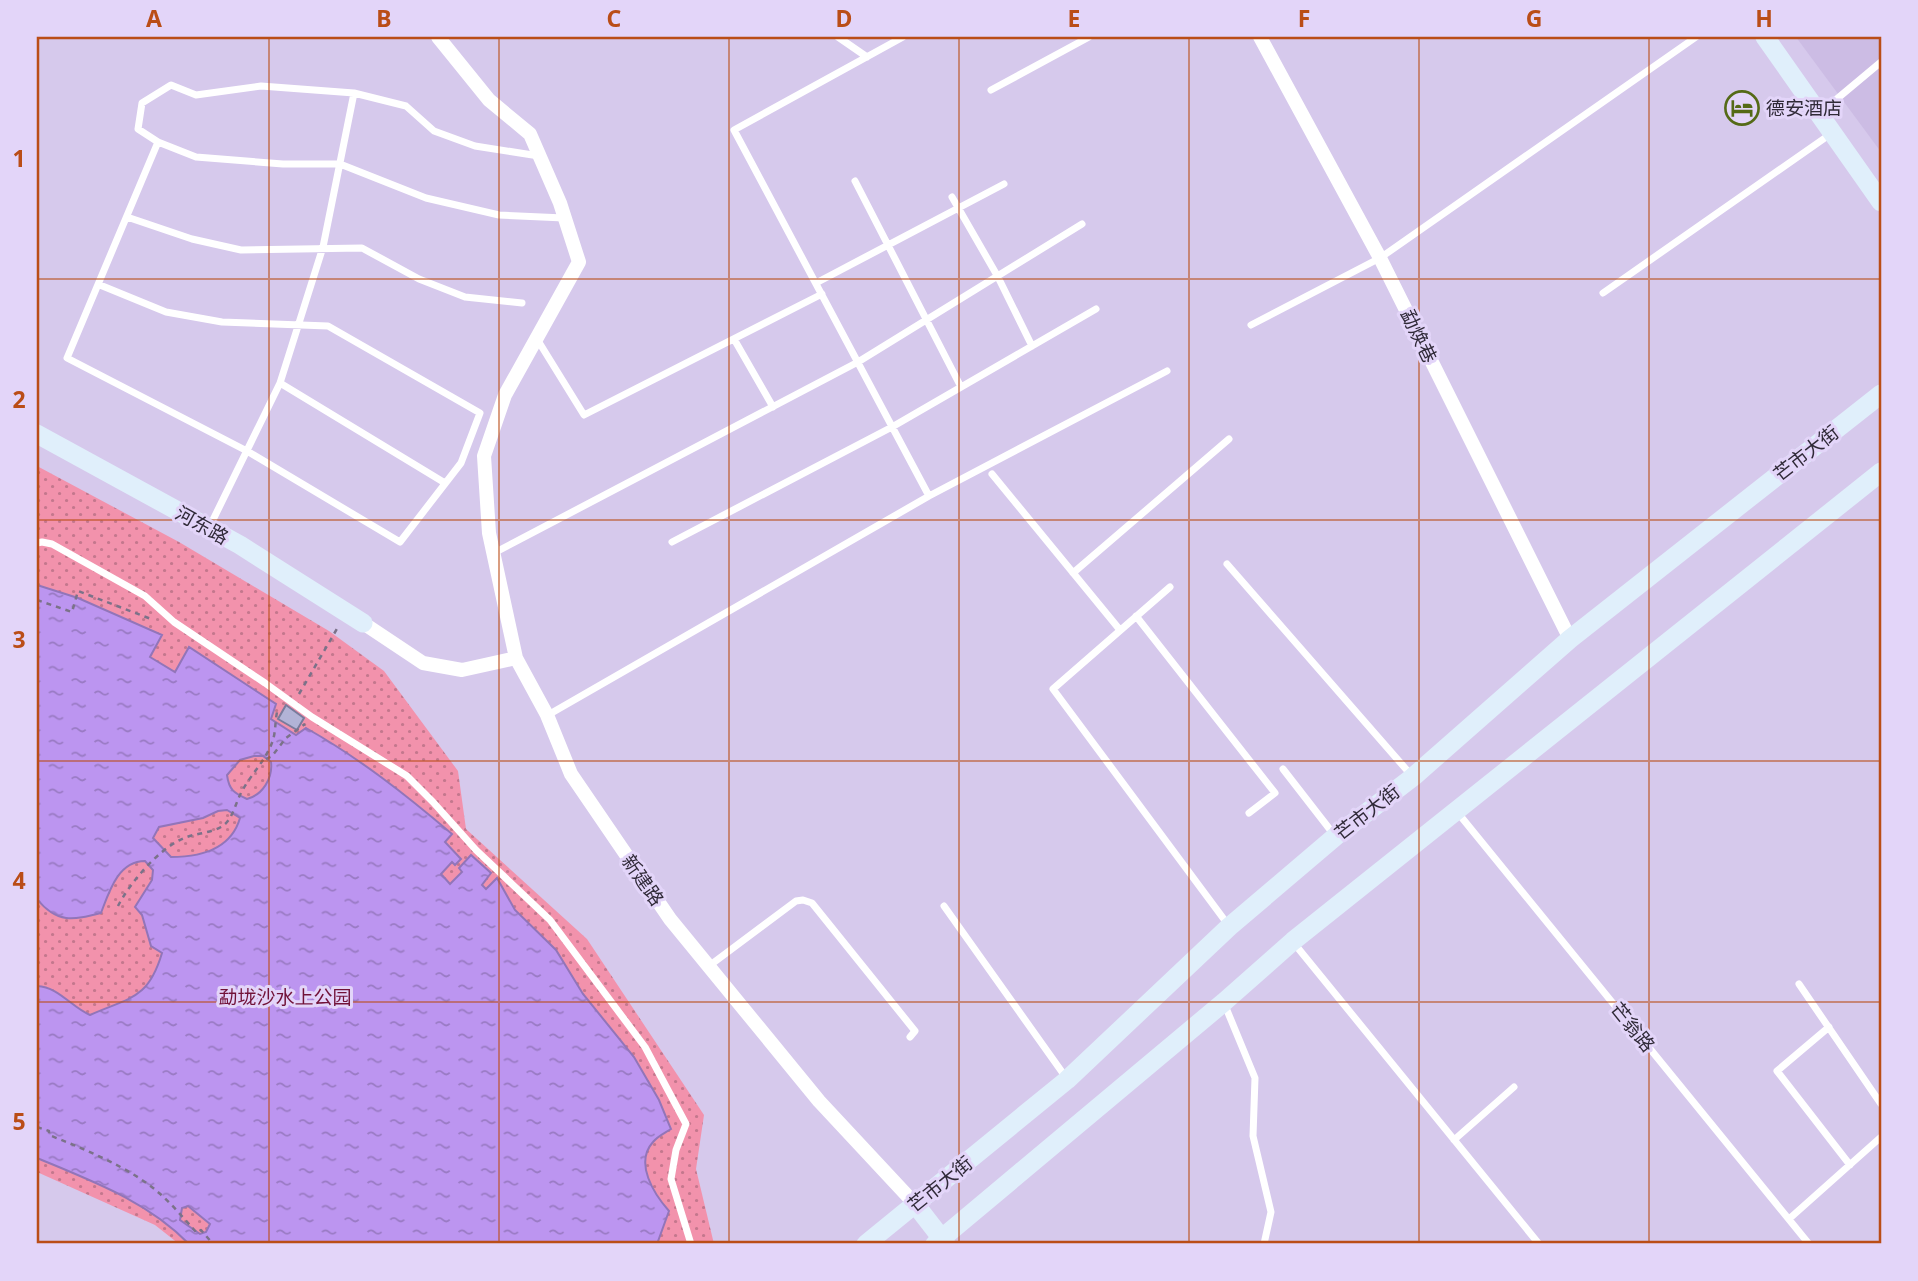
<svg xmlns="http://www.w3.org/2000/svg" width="1918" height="1281" font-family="'Noto Sans','Noto Sans SC',sans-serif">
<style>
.built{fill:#ccbce4}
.park{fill:url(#park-dots)}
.water{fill:url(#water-ripples);stroke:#9275b9;stroke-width:2;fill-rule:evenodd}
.building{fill:#b2b3d7;stroke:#797b9c;stroke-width:2}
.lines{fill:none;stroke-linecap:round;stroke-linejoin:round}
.path{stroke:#7b7289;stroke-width:2.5;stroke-dasharray:5 5;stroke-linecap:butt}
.lane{stroke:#fff;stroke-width:7}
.street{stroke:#fff;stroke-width:14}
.secondary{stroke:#e0effb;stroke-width:19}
.grid{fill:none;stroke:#ba4d17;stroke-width:2;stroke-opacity:0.55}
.labels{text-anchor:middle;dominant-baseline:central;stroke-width:6;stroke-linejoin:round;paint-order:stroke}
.poi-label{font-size:19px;fill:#302a38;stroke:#e3d5f9;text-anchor:start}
.street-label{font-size:19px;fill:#302a38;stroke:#e3d5f9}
.park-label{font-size:19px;fill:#711238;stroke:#e3d5f9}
.neatline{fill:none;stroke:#ba4d17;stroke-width:2.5}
.grid-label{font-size:23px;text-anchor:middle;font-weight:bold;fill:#ba4d17}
</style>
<defs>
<pattern id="park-dots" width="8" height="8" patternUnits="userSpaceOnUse" patternTransform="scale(1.75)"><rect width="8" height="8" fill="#f292ac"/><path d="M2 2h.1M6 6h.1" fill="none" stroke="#c4778d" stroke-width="1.8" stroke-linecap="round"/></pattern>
<pattern id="water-ripples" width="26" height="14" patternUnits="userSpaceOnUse" patternTransform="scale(1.75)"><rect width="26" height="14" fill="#bc95f0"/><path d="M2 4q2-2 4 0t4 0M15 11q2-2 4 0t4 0" fill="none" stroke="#997ac3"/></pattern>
</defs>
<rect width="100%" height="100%" fill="#d6c9ec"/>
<path class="built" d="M 1796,37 L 1881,37 L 1881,152 Z"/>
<path class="park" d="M 37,466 L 179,542 L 329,631 L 384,671 L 458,771 L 466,829 L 587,939 L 704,1115 L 696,1169 L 714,1244 L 179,1244 L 155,1225 L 37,1172 Z"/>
<path class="water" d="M 37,585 L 78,598 L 162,635 L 150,657 L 175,672 L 189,647 L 276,704 L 271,719 L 296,735 L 306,728 C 359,758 405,794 452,834 L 445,842 L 461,859 L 455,865 L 452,862 L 441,874 L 450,884 L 462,872 L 459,868 L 471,855 L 491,873 L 482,885 L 486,889 L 497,878 L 515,910 L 556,950 L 583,994 L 634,1057 L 659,1100 L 671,1129 C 665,1133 658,1136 653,1142 C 634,1163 654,1194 669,1211 L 657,1244 L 189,1244 C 147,1201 92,1181 37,1158 L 37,986 C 59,987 71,1007 90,1015 C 130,997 148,1000 162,953 L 151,946 L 142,915 L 135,907 L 152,880 L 153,870 L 145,861 C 118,861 109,892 101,913 C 73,920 57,924 37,899 ZM 254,756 L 263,756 L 271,762 C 273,779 262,795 247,799 C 234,793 229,790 227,775 L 240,760 ZM 227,810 L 240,818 C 231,849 200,857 171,857 L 153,838 L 159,827 L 203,818 L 218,811 ZM 188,1206 L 210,1224 L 206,1232 L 200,1234 L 180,1220 L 182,1208 Z"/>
<path class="building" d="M 286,705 L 304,718 L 297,730 L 278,719 Z"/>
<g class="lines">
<path class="path" d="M 37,600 L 72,612 L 78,591 L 151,619
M 299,694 L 338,627
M 266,759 L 272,756 L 286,738 L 305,724
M 118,906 C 129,884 158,850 180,840 C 192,833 209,834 221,827 C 232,821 235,805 240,795 C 249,776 266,761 273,740 C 276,730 275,718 278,708
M 37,1127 L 49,1131 L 49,1135 C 84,1149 131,1168 159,1193 C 173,1205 185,1220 197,1233 L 201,1230 L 213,1244"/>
<path class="lane" d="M 838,37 L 867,57
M 903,37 L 734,130 L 929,496
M 991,90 L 1089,37
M 1820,113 L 1881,62
M 158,142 L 196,157 L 283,164 L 340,164 L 426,198 L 499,215 L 564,218
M 855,181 L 961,387
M 952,197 L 998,277 L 1032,346
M 127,217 L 192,239 L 241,250 L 362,248 L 419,279 L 465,297 L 522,303
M 816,283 L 1004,184
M 100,285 L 166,312 L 222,322 L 328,326 L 480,413 L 461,463 L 400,542 L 247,451 L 67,358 L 158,142 L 138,129 L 142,103 L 171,85 L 196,95 L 261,86 L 354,93 L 406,106 L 434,131 L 475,146 L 539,156
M 1603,293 L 1832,133
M 1251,325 L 1380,258 L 1696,37
M 537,339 L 584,415 L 822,294
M 734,339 L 773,407
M 280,383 L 445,483
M 992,474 L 1120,630
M 209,528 L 280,383 L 323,247 L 354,93
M 672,542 L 892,427 L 1096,309
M 37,543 L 42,542 L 52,544 L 145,596 L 174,622 L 265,683 L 312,717 L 407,776 L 433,802 L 476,850 L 550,920 L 645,1047 L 686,1124 L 676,1150 L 671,1179 L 691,1244
M 494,553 L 858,362 L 1082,224
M 1227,564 L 1412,776
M 1073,573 L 1229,439
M 1170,587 L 1053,689 L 1229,926
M 1136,616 L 1275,793 L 1249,813
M 548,715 L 929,496 L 1167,371
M 1283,769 L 1335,836
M 1458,813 L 1809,1244
M 944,906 L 1067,1079
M 1293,942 L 1539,1244
M 709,966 L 796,901 L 803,900 L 812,903 L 915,1031 L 910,1037
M 1799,984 L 1881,1104
M 1224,1003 L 1255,1078 L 1253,1136 L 1271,1212 L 1264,1244
M 1829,1027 L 1777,1071 L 1850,1165
M 1454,1140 L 1514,1087
M 1789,1219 L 1881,1137"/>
<path class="street" d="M 438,37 L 489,100 L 530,134 L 560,203 L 579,262 L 505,395 L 484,456 L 489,533 L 516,658
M 1260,37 L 1380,258 L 1570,639
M 363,623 L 423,663 L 462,670 L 516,658 L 547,715 L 571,774 L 670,919 L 819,1101 L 915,1204"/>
<path class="secondary" d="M 1765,37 L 1881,202
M 37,434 L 240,545 L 363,623
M 915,1204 L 946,1244
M 866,1244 L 1067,1080 L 1229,927 L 1336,836 L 1413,777 L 1570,639 L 1881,394
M 935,1244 L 1224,1002 L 1293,941 L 1881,472"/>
</g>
<path class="grid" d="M 269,37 L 269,1244M 499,37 L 499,1244M 729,37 L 729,1244M 959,37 L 959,1244M 1189,37 L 1189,1244M 1419,37 L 1419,1244M 1649,37 L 1649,1244M 37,279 L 1881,279M 37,520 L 1881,520M 37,761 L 1881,761M 37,1002 L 1881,1002"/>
<defs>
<g id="hotel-ring" transform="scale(1.75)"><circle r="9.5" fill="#e3d5f9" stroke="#556a17" stroke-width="1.5"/><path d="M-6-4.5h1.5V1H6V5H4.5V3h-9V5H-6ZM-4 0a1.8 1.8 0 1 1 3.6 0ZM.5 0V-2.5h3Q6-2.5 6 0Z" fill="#556a17"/></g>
</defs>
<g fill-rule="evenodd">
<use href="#hotel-ring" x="1742" y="108"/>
</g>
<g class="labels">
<g class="poi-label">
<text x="1766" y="108">德安酒店</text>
</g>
<g class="street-label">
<text transform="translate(1419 336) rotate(64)">勐焕巷</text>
<text transform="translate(1806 453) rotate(-38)">芒市大街</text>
<text transform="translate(202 525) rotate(29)">河东路</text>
<text transform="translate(1367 812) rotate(-38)">芒市大街</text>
<text transform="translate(643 880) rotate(55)">新建路</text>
<text transform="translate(1633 1027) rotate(51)">芒翁路</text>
<text transform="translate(940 1184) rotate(-39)">芒市大街</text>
</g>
<g class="park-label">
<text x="285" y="997">勐垅沙水上公园</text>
</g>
</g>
<rect width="1918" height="1281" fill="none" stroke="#e3d5f9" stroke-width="77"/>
<rect x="38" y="38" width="1842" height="1204" class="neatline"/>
<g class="grid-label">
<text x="154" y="27">A</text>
<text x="384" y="27">B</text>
<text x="614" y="27">C</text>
<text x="844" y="27">D</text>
<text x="1074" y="27">E</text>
<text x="1304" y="27">F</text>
<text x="1534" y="27">G</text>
<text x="1764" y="27">H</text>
<text x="19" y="167">1</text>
<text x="19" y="408">2</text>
<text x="19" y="648">3</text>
<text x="19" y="889">4</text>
<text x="19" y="1130">5</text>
</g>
</svg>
